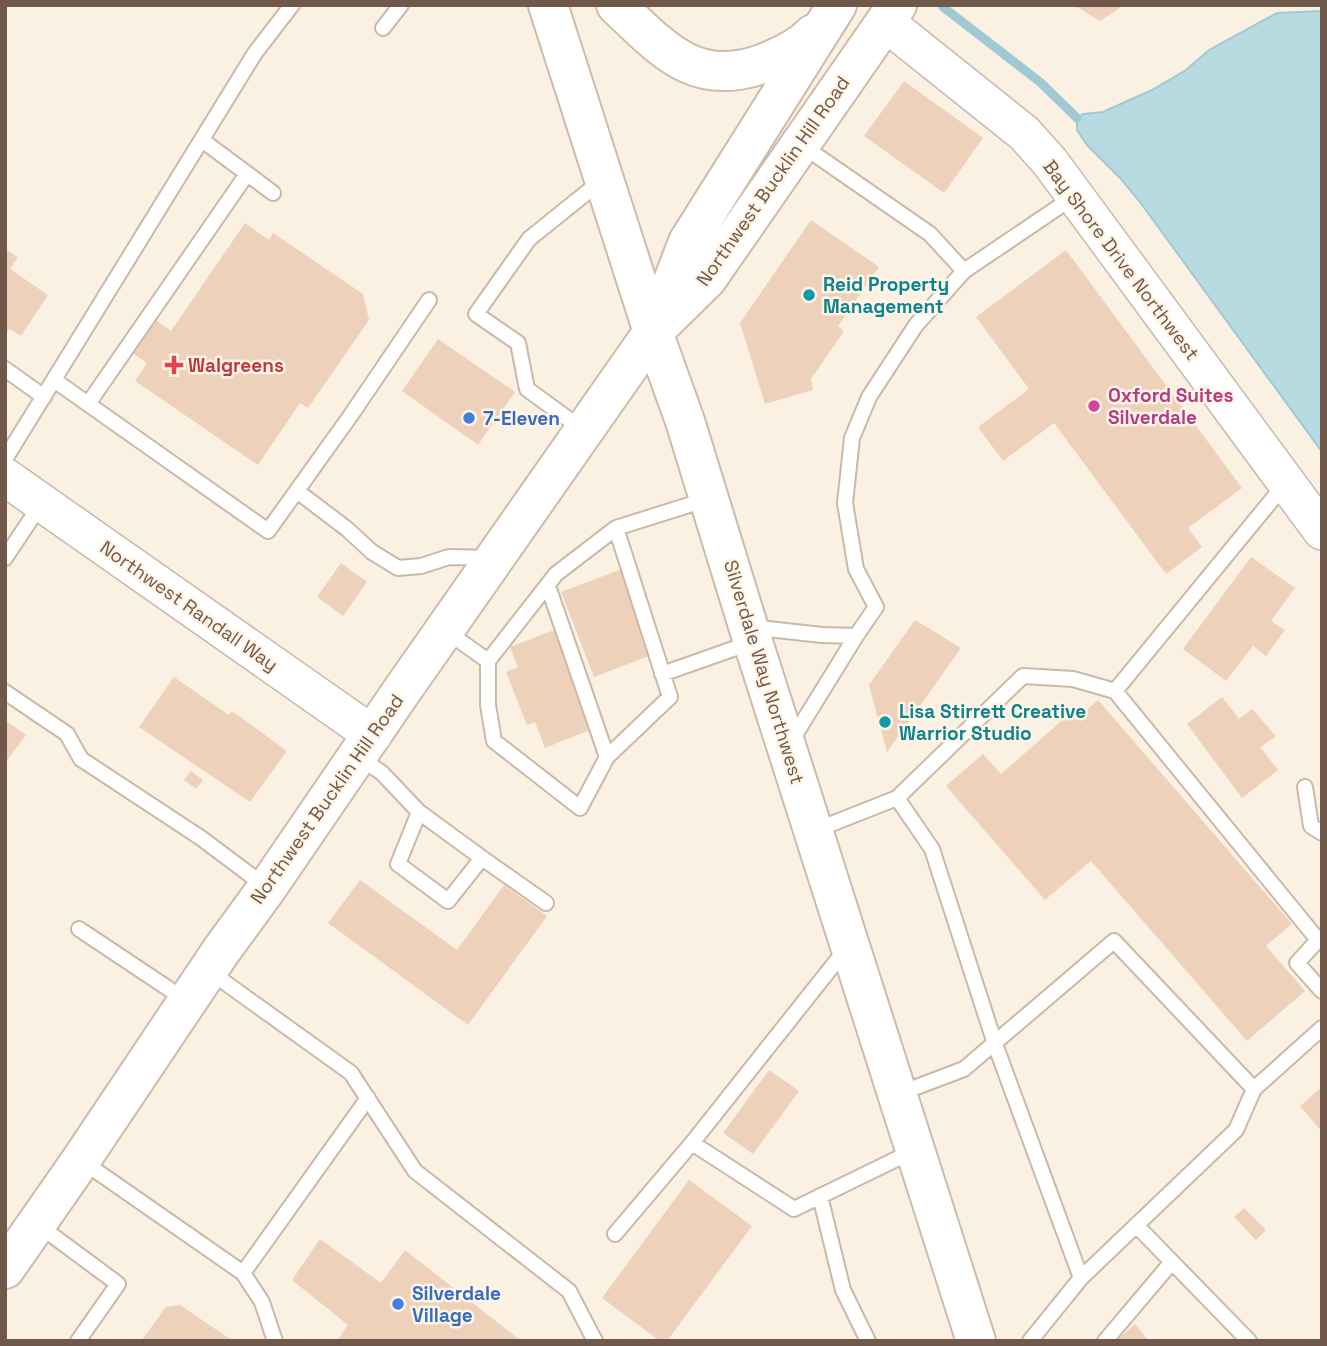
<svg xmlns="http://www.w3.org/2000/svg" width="1327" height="1346" font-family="'Space Grotesk',sans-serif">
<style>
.water{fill:#b8dbe2;stroke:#9fcad3;stroke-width:2}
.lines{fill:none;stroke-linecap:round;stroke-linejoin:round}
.stream{stroke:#9fcad3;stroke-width:9}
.building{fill:#eed1bb}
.service-casing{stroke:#cab9a9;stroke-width:18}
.tertiary-casing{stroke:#cab9a9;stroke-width:40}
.secondary-casing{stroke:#cfbbaa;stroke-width:42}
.service{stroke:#fff;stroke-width:14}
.tertiary{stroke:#fff;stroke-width:37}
.secondary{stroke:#fff;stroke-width:38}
.culture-dot{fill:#0f9aa8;stroke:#fef5e7;stroke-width:2.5}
.health-dot{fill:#e0444e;stroke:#fef5e7;stroke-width:2.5}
.hotel-dot{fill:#d1479c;stroke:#fef5e7;stroke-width:2.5}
.shop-dot{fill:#3f7fe0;stroke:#fef5e7;stroke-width:2.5}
.labels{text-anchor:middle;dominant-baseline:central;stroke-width:5;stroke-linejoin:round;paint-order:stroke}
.street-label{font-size:19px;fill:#70584a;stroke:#fef5e7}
.culture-label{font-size:19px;font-weight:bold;fill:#0d838f;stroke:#fef5e7;text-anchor:start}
.health-label{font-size:19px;font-weight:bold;fill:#be3a42;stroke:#fef5e7;text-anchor:start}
.hotel-label{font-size:19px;font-weight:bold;fill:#b23c85;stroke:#fef5e7;text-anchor:start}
.shop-label{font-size:19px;font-weight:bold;fill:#366cbe;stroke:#fef5e7;text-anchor:start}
</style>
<rect width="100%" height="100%" fill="#faf1e2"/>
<path class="water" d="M 1322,11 L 1322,452 L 1140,202 L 1121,179 L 1087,145 L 1077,130 L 1077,118 L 1083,114 L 1103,112 L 1152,90 L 1186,70 L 1209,50 L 1277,13 Z"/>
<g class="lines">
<path class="stream" d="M 943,7 L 1040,82 L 1077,118"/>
</g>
<path class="building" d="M 1078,5 L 1124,5 L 1100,21 L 1077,7 Z
M 904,81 L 983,138 L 944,193 L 864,136 Z
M 811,220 L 879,267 L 838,326 L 844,331 L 811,379 L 813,390 L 765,404 L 740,323 Z
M 245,223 L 269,240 L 273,233 L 363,294 L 369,320 L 308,408 L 300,403 L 258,465 L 135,381 L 147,363 L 127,349 L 150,316 L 171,331 Z
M 5,249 L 18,257 L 10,269 L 48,295 L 21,336 L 10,329 L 5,333 Z
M 1066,250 L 1242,488 L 1188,528 L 1202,547 L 1166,574 L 1054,423 L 1003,461 L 978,427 L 1029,389 L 976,317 Z
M 438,339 L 515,392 L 478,445 L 402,391 Z
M 1251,557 L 1295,588 L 1271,621 L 1285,630 L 1266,656 L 1253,646 L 1226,681 L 1183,649 Z
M 341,563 L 367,582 L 343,616 L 317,597 Z
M 630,566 L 662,651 L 594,677 L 561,592 Z
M 915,620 L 961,648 L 887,752 L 869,685 Z
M 554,630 L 592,729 L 545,748 L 535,722 L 527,725 L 506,672 L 518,667 L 510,647 Z
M 174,677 L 229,715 L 232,711 L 287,751 L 250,802 L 139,727 Z
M 1222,697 L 1239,719 L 1252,709 L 1276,736 L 1260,747 L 1278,770 L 1242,798 L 1187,724 Z
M 1098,700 L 1292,924 L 1266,946 L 1305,991 L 1247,1041 L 1091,861 L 1045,900 L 946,786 L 983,754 L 1001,774 L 1075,709 L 1080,716 Z
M 5,720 L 26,735 L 5,763 Z
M 191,771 L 203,780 L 196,789 L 184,780 Z
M 360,880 L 457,950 L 504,885 L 547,916 L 468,1025 L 328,923 Z
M 769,1070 L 799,1091 L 753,1154 L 723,1133 Z
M 1322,1087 L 1322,1132 L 1300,1106 Z
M 689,1180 L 752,1226 L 667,1341 L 660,1341 L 602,1298 Z
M 1244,1208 L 1266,1230 L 1256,1240 L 1234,1217 Z
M 320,1239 L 381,1283 L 405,1250 L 521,1341 L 337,1341 L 348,1325 L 292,1280 Z
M 180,1305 L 233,1341 L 141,1341 L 166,1307 Z
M 1135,1324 L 1149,1341 L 1116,1341 Z"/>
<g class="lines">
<g class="service-casing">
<path id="service" d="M 383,28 L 401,5
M 202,140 L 273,193
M 813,153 L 930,234 L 964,271
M 5,369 L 44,397
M 54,380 L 268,531 L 351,415 L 429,300
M 88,404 L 247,174
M 582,429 L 527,389 L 518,343 L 476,314 L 529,239 L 601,181
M 5,459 L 255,53 L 292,5
M 297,491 L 347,529 L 372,552 L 398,568 L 421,566 L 449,557 L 491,558
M 616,528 L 670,697 L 607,757 L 580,808 L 494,741 L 488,705 L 488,661 L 556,574 L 616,528 L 708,499
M 5,558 L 41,504
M 548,586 L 607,757
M 750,627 L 822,635 L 856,636 L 790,743
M 446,631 L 488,661
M 856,636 L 876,607 L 856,569 L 845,503 L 852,438 L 869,397 L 916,325 L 964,271 L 1075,196
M 662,674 L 750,643
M 1115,691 L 1318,940 L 1297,963 L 1322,991
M 5,692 L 67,734 L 81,759 L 201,838 L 265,886
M 359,757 L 382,773 L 419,812 L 398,864 L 448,901 L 482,858 L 546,903
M 1305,787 L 1311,826 L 1322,833
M 897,798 L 932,849 L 995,1044 L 1081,1278
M 419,812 L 482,858
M 816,830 L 897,798 L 1023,676 L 1073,679 L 1115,691 L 1285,484
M 79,929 L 187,1001
M 209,971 L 351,1073 L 415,1171 L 569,1291 L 595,1341
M 898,1094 L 964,1069 L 1114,941 L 1254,1089
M 692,1143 L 794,1209 L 913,1151
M 82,1161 L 243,1273 L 368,1098
M 820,1196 L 843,1290 L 868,1341
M 37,1224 L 118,1284 L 78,1341
M 1136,1225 L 1249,1341
M 615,1234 L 692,1143 L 846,949
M 243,1273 L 262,1302 L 275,1341
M 1030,1341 L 1081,1278 L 1236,1130 L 1254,1089 L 1322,1028
M 1105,1341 L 1171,1263"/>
</g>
<g class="tertiary-casing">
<path id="tertiary" d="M 885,22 L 1024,133 L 1050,162 L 1322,531
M 5,477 L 373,735"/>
</g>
<g class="secondary-casing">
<path id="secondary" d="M 548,5 L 653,332 L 685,421 L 753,642 L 976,1341
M 616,5 C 662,48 694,88 762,64 C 780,57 800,48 813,34
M 658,320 L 688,242 L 837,5
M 5,1269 L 81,1160 L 221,951 L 267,888 L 401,692 L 653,332 L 707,279 L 897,5"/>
</g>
<use href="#service" class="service"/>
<use href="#tertiary" class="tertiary"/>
<use href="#secondary" class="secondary"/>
</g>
<g class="culture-dot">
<circle cx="809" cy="295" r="7"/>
<circle cx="885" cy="722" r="7"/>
</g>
<path class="health-dot" d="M170.5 354.5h7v7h7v7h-7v7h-7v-7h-7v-7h7z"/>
<circle class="hotel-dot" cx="1094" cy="406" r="7"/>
<g class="shop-dot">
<circle cx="469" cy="418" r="7"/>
<circle cx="398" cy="1304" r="7"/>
</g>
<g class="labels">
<g class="street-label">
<text transform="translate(773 181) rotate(-55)">Northwest Bucklin Hill Road</text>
<text transform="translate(1121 260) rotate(53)">Bay Shore Drive Northwest</text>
<text transform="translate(189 606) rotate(35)">Northwest Randall Way</text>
<text transform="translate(764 672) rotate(73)">Silverdale Way Northwest</text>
<text transform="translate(327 799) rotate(-55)">Northwest Bucklin Hill Road</text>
</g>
<g class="culture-label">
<text x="823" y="284">Reid Property<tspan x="823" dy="22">Management</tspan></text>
<text x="899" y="711">Lisa Stirrett Creative<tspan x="899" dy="22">Warrior Studio</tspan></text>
</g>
<g class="health-label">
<text x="188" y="365">Walgreens</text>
</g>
<g class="hotel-label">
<text x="1108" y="395">Oxford Suites<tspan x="1108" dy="22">Silverdale</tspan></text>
</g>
<g class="shop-label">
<text x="483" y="418">7-Eleven</text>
<text x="412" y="1293">Silverdale<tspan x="412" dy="22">Village</tspan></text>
</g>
</g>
<rect width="1327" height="1346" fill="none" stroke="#70584a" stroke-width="14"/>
</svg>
